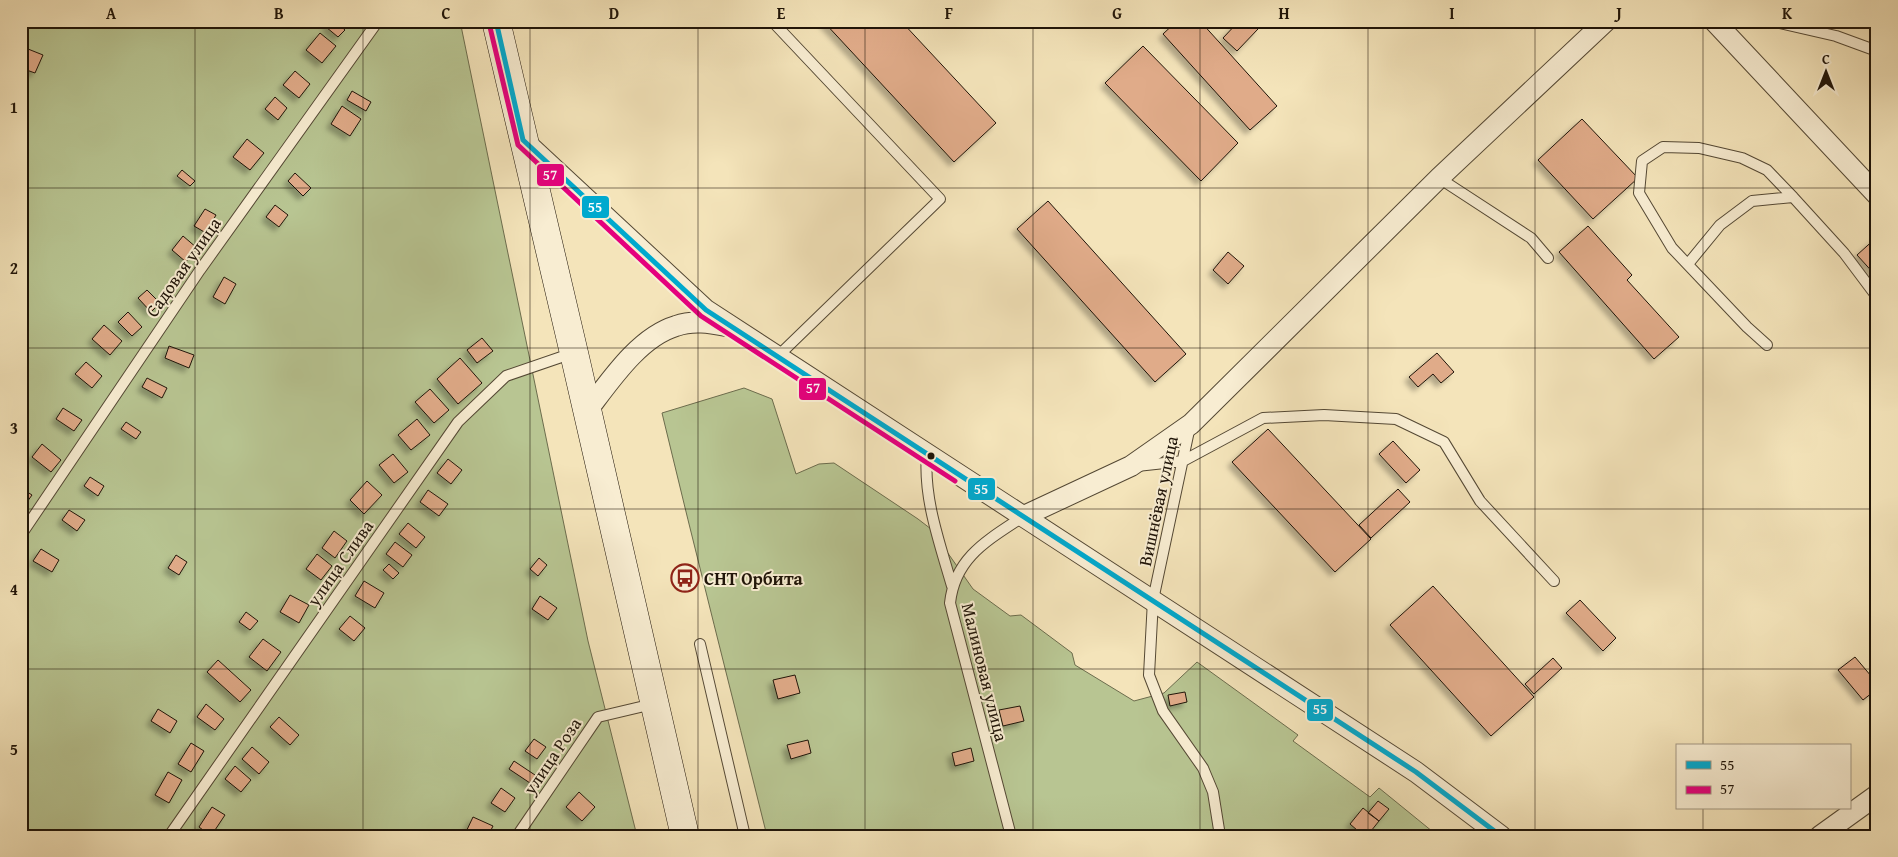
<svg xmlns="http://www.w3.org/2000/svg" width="1898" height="857" font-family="'Gentium Book Plus',serif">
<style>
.green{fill:#b8c592;stroke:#6c6c4d}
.building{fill:#e0ab89;stroke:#1f1408;filter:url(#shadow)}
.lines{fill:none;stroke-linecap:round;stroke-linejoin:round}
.service-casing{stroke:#544834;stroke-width:12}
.minor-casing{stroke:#544834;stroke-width:22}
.secondary-casing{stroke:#1f1408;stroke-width:29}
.service{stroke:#f8edd2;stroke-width:10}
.minor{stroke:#f8edd2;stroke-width:20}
.secondary{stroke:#f8edd2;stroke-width:28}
.bus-1-casing{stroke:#f8edd2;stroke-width:9}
.bus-2-casing{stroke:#f8edd2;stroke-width:9}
.bus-1{stroke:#00a9ce;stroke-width:5}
.bus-2{stroke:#e5007d;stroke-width:5}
.grid{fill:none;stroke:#1f1408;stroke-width:1;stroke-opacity:0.55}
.bus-dot{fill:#1f1408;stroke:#f8edd2;stroke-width:2}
.labels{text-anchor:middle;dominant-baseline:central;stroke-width:4;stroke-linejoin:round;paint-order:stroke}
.street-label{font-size:18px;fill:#1f1408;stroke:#f8edd2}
.poi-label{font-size:18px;font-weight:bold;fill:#1f1408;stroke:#f8edd2;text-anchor:start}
.line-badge{stroke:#f8edd2;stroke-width:2}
.badge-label{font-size:14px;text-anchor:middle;font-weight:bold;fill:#fff}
.neatline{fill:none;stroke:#1f1408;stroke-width:2}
.grid-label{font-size:16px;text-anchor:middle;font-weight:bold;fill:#1f1408}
</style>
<defs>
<filter id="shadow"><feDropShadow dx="-4.5" dy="4.5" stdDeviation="2.5" flood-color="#0004"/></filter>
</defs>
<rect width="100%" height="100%" fill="#f4e4ba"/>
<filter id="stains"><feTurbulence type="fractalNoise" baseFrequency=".004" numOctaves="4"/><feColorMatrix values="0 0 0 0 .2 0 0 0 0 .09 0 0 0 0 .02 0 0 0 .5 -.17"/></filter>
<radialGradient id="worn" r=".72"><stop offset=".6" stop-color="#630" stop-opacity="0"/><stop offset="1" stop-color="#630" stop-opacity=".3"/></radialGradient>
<path class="green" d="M 21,21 L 460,21 L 588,641 L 637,836 L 21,836 Z
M 744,388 L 772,399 L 796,474 L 819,464 L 834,463 L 918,519 L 931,529 L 973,589 L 1010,616 L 1021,615 L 1072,653 L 1075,665 L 1134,701 L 1164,693 L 1197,662 L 1298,735 L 1293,741 L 1370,797 L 1379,788 L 1438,836 L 767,836 C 732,695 696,555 662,413 Z"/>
<path class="building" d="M 331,21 L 335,21 L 345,30 L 338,37 L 326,27 Z
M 823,21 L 901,21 L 996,123 L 954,162 Z
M 1177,21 L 1200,21 L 1277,106 L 1250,130 L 1163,34 Z
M 1239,21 L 1250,21 L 1258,29 L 1237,51 L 1223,38 Z
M 320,33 L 336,46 L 322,63 L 306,50 Z
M 1143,46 L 1238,143 L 1201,181 L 1105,83 Z
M 23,47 L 43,55 L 35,73 L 21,68 L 21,52 Z
M 295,71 L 310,84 L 299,98 L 283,85 Z
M 352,91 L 371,102 L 366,111 L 347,100 Z
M 275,97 L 287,108 L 278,120 L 265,109 Z
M 342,106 L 361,119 L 350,136 L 331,124 Z
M 1582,119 L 1638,178 L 1593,219 L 1538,160 Z
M 247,139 L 264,153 L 250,170 L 233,157 Z
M 182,170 L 195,181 L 190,186 L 177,176 Z
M 295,173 L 311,188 L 303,196 L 288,181 Z
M 1048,201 L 1186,354 L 1155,382 L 1017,229 Z
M 275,205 L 288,215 L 279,227 L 266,217 Z
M 205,209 L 216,215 L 206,233 L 194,226 Z
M 1588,226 L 1632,275 L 1627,280 L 1679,337 L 1654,359 L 1559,252 Z
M 183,236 L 197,248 L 186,262 L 172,250 Z
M 1877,237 L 1877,277 L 1857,255 Z
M 1228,252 L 1244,266 L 1228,284 L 1213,270 Z
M 224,277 L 236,284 L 225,304 L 213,297 Z
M 147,290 L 160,303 L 151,312 L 138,298 Z
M 128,312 L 142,327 L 132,336 L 118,322 Z
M 104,325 L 122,341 L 110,355 L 92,339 Z
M 482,338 L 493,351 L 477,363 L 467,350 Z
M 169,346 L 194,355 L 189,368 L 165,358 Z
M 1437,353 L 1454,372 L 1441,383 L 1433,374 L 1418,387 L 1409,377 Z
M 460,358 L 482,383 L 458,404 L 437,379 Z
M 86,362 L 102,376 L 92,388 L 75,374 Z
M 147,378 L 167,388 L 162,398 L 142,387 Z
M 430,389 L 449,410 L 434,423 L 415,402 Z
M 63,408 L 82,420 L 74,431 L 56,419 Z
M 417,419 L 430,435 L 411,450 L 398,435 Z
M 126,422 L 141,432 L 136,439 L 121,429 Z
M 1268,429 L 1371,539 L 1335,572 L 1232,462 Z
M 1393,441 L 1420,470 L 1406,483 L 1379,454 Z
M 42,444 L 61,460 L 51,472 L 32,457 Z
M 393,454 L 408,472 L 394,483 L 379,465 Z
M 448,459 L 462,470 L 451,484 L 437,473 Z
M 90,477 L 104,486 L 98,496 L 84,486 Z
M 367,481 L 382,495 L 364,514 L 350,500 Z
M 21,488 L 32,495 L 22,509 L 21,508 Z
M 1398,489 L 1410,502 L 1371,538 L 1359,525 Z
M 428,490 L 448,504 L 439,516 L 420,502 Z
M 69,510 L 85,520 L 77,531 L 62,520 Z
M 408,523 L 425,537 L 416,548 L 399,534 Z
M 334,531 L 347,541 L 335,558 L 322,548 Z
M 395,542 L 412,555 L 403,567 L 386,554 Z
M 41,549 L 59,560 L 52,572 L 33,561 Z
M 317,554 L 332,566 L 321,580 L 306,569 Z
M 176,555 L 187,562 L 179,575 L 168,568 Z
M 539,558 L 547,565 L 538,576 L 530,569 Z
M 389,564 L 399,573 L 393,579 L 383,570 Z
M 364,581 L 384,593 L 375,608 L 355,596 Z
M 1433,586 L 1534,697 L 1491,736 L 1390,625 Z
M 290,595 L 309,605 L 299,623 L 280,612 Z
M 540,596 L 557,608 L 548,620 L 532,609 Z
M 1580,600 L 1616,638 L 1603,651 L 1566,613 Z
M 246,612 L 258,621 L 250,630 L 239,622 Z
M 350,616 L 365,628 L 354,641 L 339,629 Z
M 263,639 L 281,652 L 267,671 L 249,657 Z
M 1855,657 L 1877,683 L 1877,689 L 1863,700 L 1838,670 Z
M 1553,658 L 1562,668 L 1534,694 L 1525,684 Z
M 218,660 L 251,690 L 240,702 L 207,672 Z
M 795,675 L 800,693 L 778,699 L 773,680 Z
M 1185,692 L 1187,702 L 1170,706 L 1168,695 Z
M 206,704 L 224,719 L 215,730 L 197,717 Z
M 1020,706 L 1024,721 L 1003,726 L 999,710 Z
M 158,709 L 177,721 L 170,733 L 151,721 Z
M 279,717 L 299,735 L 290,745 L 270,727 Z
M 534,739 L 546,747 L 537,759 L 525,751 Z
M 808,740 L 811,753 L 791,759 L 787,745 Z
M 191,743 L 204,751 L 191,772 L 178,764 Z
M 252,747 L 269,762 L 259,774 L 242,759 Z
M 971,748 L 974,761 L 955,766 L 952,753 Z
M 514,761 L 541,779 L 536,787 L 509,769 Z
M 235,766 L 251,780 L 241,792 L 225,779 Z
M 168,772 L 182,780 L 169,803 L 155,795 Z
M 501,788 L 515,798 L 505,812 L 491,803 Z
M 579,792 L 595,807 L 582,821 L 566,807 Z
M 1378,801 L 1389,809 L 1379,821 L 1368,813 Z
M 212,807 L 225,815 L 211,836 L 199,827 Z
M 1363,808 L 1379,821 L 1367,836 L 1364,836 L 1350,824 Z
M 473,817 L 493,826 L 488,836 L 469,836 L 465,834 Z"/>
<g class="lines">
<g class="service-casing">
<path id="service" d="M 772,21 L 940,199 L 777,357
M 1771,21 L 1836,36 L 1877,51
M 1439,178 L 1531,238 L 1548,258
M 1688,264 L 1720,225 L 1752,201 L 1793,197 L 1844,253 L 1877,297
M 1767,345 L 1747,327 L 1672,248 L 1639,193 L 1642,161 L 1663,147 L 1699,148 L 1742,158 L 1767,170 L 1793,197
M 1190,426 L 1153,600 L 1149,675 L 1163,711 L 1203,768 L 1213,792 L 1220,836
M 927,454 C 923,498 940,544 952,586
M 1137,466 L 1183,461 L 1263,418 L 1324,415 L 1396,419 L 1444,442 L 1480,501 L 1554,581
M 21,535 L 200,270 L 378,21
M 700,644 L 745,836
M 169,836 L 458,422 L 506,376 L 573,353
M 517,836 L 598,717 L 653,704
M 1011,836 L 950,603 C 955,557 988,540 1024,516"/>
</g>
<g class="minor-casing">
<path id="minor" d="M 1714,21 L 1877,195
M 523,140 L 706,310 L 1416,772 L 1501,836
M 587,411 C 610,381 639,337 676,326 C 693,320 710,323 726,326
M 1024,516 L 1131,466 L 1191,424 L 1439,178 L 1606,21
M 1820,836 L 1877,795"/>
</g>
<g class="secondary-casing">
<path id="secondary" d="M 496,21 L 574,353 L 685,836"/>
</g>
<use href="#service" class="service"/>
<use href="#minor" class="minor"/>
<use href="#secondary" class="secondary"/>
<g class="bus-1-casing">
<path id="bus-1" d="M 496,21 L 523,140 L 706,310 L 1416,772 L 1501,836"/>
</g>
<g class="bus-2-casing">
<path id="bus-2" d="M 489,23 L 518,145 L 701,316 L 955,481"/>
</g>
<use href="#bus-1" class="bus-1"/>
<use href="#bus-2" class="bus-2"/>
</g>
<path class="grid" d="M 195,21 L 195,836M 363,21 L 363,836M 530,21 L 530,836M 698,21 L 698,836M 865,21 L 865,836M 1033,21 L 1033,836M 1200,21 L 1200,836M 1368,21 L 1368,836M 1535,21 L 1535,836M 1703,21 L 1703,746M 21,188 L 1877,188M 21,348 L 1877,348M 21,509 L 1877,509M 21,669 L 1877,669M 1703,808 L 1703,836"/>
<defs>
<g id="bus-ring" transform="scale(1.4375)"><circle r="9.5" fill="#f8edd2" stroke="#8f2418" stroke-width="1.5"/><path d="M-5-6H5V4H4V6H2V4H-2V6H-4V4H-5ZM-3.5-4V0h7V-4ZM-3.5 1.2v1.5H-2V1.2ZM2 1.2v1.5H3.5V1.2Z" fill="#8f2418"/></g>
</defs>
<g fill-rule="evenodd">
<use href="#bus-ring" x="685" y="578"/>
</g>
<circle class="bus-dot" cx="931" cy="456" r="4.5"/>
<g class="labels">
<g class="street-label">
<text transform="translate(183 267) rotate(-55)">Садовая улица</text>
<text transform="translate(1158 501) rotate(-78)">Вишнёвая улица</text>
<text transform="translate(340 563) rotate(-55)">улица Слива</text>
<text transform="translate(985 672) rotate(76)">Малиновая улица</text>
<text transform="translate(552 756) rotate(-56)">улица Роза</text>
</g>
<g class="poi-label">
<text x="704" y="578">СНТ Орбита</text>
</g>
</g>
<g class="line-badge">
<rect x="536" y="163" width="29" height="24" rx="5" fill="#e5007d"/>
<rect x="581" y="195" width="29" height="24" rx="5" fill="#00a9ce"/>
<rect x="798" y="377" width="29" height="24" rx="5" fill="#e5007d"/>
<rect x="967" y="477" width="29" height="24" rx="5" fill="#00a9ce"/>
<rect x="1306" y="698" width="28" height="24" rx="5" fill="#00a9ce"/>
</g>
<g class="badge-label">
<text x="550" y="180">57</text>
<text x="595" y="212">55</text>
<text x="813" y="393">57</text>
<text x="981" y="494">55</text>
<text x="1320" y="714">55</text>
</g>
<rect width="1898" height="857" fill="none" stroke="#f4e4ba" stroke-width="55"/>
<rect x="1676" y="744" width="175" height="65" fill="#f8edd2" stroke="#a19681"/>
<rect x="1686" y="761" width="25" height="8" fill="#00a9ce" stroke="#a19681"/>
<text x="1720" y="770" font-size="15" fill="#1f1408">55</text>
<rect x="1686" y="786" width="25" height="8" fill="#e5007d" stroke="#a19681"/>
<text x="1720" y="794" font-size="15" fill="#1f1408">57</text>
<g transform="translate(1826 72)" stroke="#f8edd2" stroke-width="4" paint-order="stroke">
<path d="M0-4L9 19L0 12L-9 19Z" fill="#1f1408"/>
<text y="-8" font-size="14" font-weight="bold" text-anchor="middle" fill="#1f1408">С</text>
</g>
<rect x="28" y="28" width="1842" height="802" class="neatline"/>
<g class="grid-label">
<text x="111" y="19">A</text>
<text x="279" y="19">B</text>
<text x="446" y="19">C</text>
<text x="614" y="19">D</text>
<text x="781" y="19">E</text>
<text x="949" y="19">F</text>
<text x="1117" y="19">G</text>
<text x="1284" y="19">H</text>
<text x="1452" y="19">I</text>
<text x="1619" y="19">J</text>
<text x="1787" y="19">K</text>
<text x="14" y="113">1</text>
<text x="14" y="274">2</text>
<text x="14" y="434">3</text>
<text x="14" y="595">4</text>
<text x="14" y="755">5</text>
</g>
<rect width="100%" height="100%" filter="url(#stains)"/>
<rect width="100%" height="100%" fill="url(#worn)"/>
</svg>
